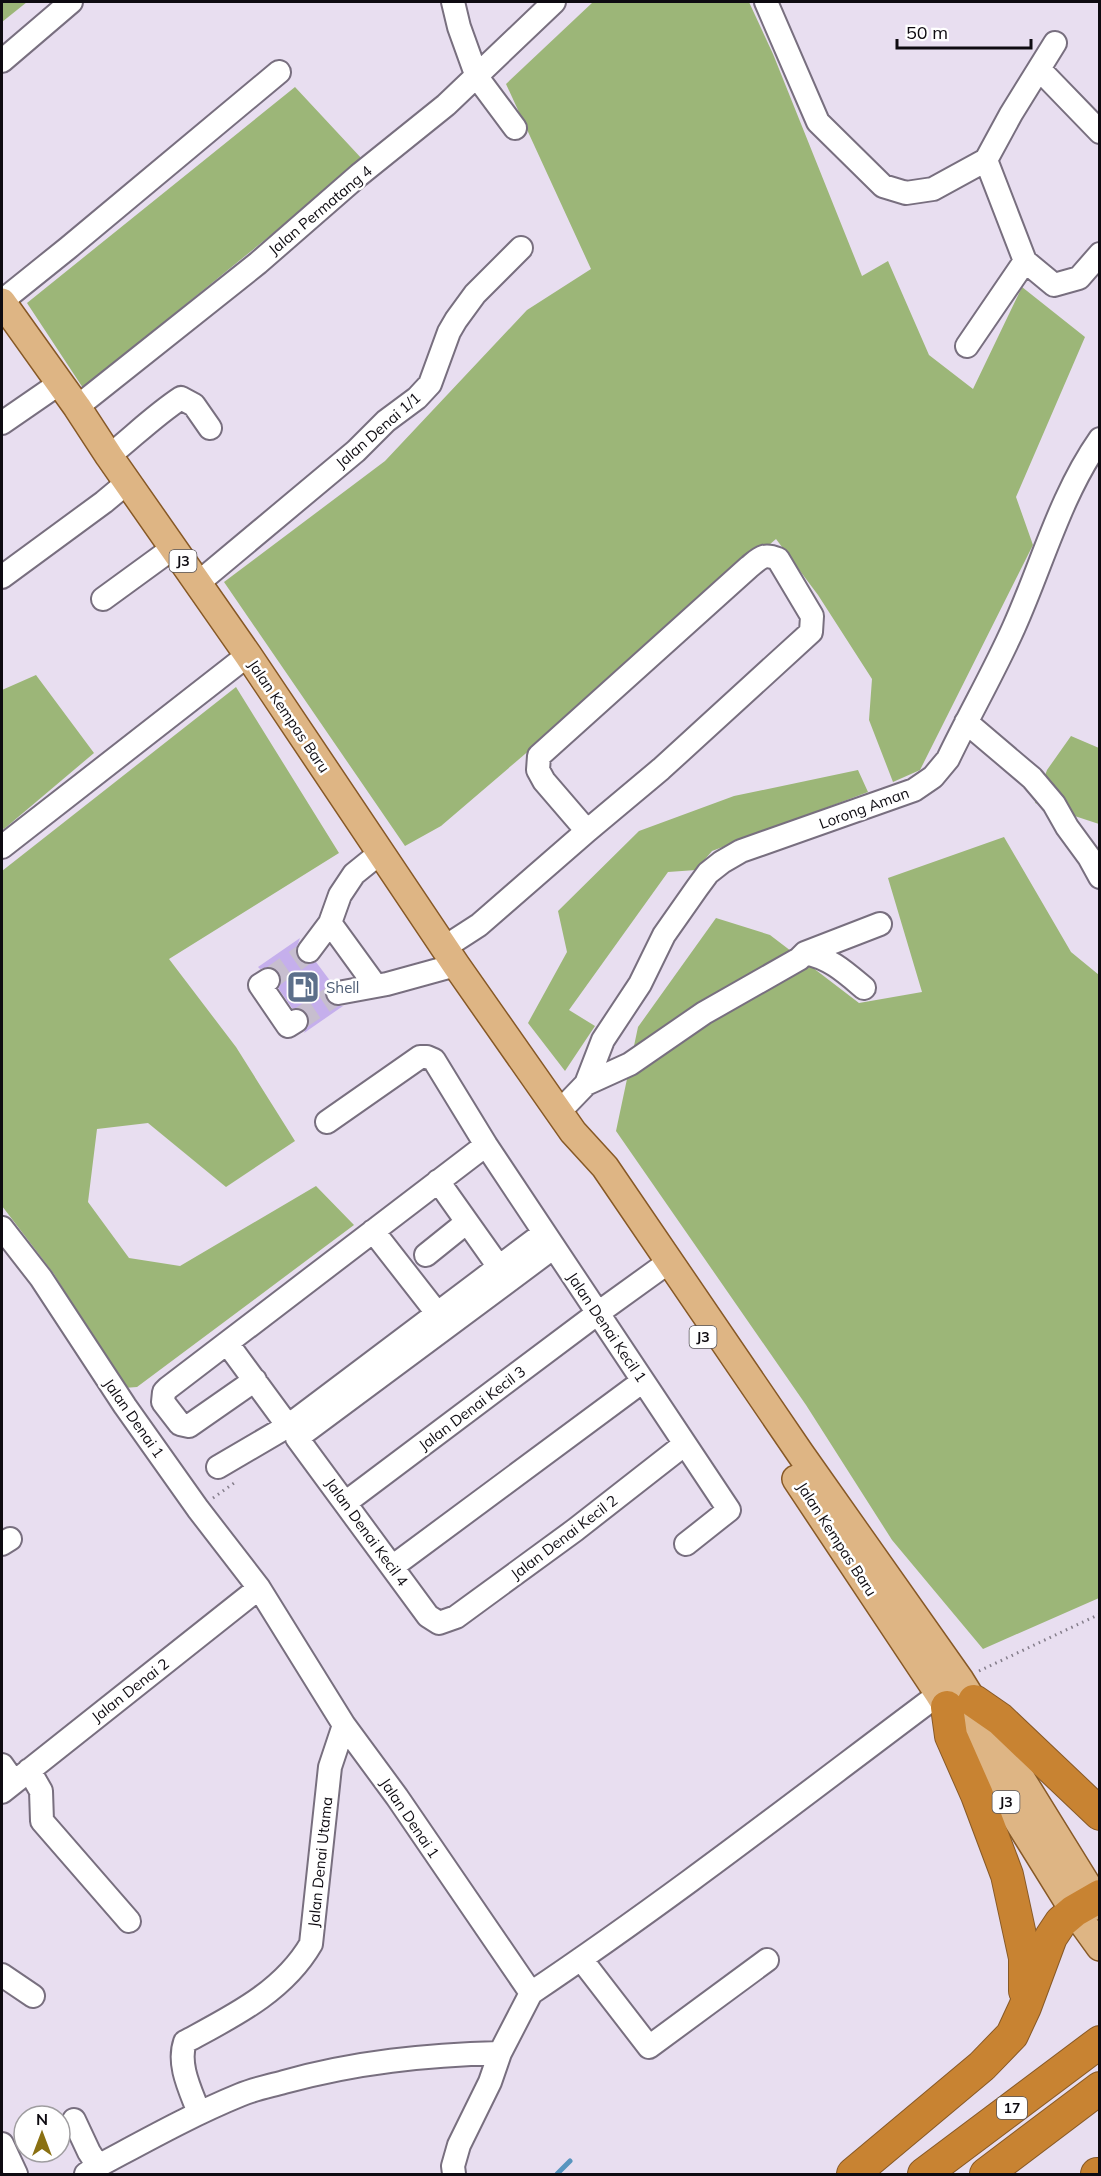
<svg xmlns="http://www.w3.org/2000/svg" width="1101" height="2176" font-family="Mulish,sans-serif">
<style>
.forest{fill:#9cb678}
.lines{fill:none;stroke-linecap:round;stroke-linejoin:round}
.stream{stroke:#5895bf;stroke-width:5}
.building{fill:#c5afec}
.minor-tunnel{stroke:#c7becf;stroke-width:22;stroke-dasharray:22 11;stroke-linecap:butt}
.minor-casing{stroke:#786f7f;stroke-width:26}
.major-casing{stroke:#875926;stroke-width:30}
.highway-casing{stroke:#875926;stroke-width:34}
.path{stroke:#847d8a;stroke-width:3;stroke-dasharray:1.5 4.5;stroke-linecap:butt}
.minor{stroke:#fff;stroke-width:22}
.major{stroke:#deb584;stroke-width:27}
.highway{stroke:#c88332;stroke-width:32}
.labels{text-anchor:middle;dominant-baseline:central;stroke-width:5;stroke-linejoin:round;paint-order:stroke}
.shield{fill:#fff;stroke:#565458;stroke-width:1.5}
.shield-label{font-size:14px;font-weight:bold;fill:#0e0b11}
.street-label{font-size:15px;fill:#0e0b11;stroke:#fff}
.service-label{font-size:15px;fill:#4e5e75;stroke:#fff;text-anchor:start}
</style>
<rect width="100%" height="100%" fill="#e8def0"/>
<path class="forest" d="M 2,2 L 27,2 L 2,22 Z
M 593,2 L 749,2 L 773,54 L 862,276 L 888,261 L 929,355 L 973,389 L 1022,287 L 1085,337 L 1016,497 L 1033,545 L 920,770 L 893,782 L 869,720 L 872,679 L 818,595 L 776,539 L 441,826 L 405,846 L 224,582 L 385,461 L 527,310 L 591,269 L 506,84 Z
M 295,87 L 363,160 L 83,388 L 27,303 Z
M 36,675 L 94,753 L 4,829 L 2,828 L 2,690 Z
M 236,687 L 339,853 L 169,959 L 236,1047 L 295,1141 L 226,1187 L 148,1123 L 97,1129 L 88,1202 L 129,1258 L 180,1266 L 316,1186 L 354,1225 L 137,1387 L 124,1388 L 54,1274 L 2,1206 L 2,871 Z
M 1071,736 L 1099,748 L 1099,824 L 1035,803 L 1047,770 Z
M 858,770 L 868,792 L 712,851 L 696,870 L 668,872 L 569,1010 L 595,1026 L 565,1071 L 528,1023 L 567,952 L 558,911 L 639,831 L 734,796 Z
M 1004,837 L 1071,952 L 1099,975 L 1099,1598 L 983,1649 L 892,1540 L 806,1405 L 616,1131 L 638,1027 L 716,918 L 770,935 L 859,1003 L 922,992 L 888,878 Z"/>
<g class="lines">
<path class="stream" d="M 557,2174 L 570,2161"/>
</g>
<path class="building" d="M 300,938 L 296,949 L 297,957 L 307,964 L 316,962 L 331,982 L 325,989 L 327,1001 L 334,1006 L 343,1006 L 304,1033 L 309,1021 L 308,1014 L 302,1009 L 292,1008 L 278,988 L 281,980 L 279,972 L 274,968 L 267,967 L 260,969 L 258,967 Z"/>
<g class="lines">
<path class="minor-tunnel" d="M 268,980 L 309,951
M 296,1021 L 338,993"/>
<g class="minor-casing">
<path id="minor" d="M 453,2 L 459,27 L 477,77 L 515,128
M 766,2 L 818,122 L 883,186 L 906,193 L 933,189 L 986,160 L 1011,114 L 1055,43
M 2,61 L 71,2
M 1040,70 L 1100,132
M 986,160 L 1025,261 L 1054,285 L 1079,278 L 1100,254
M 2,301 L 68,248 L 279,72
M 967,346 L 1025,261
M 77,407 L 258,263 L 359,175 L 446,105 L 554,2
M 2,423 L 60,383
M 109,456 C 133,437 155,415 181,398 L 194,405 L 210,428
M 2,577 L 104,502 L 128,482
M 198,583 L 356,451 L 386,421 L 417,398 L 430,384 L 449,332 L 456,320 L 475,294 L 521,248
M 103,599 L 173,548
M 966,722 L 1032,778 L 1054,804 L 1067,827 L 1089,857 L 1100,877
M 2,847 L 248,655
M 330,923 L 375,985
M 445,947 L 479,925 L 587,831 L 661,769 L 811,632 L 812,616 L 778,559 C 763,553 760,558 749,567 L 539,756 L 538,770 L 544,781 L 587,831
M 309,951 L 330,923 L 340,895 L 354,874 L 380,853
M 805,953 C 830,958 845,972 864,988
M 268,980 L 260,985 L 288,1026 L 296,1021
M 338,993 L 387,984 L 456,965
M 586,1084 L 630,1064 L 704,1013 L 799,959 L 805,953 L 880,924
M 559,1112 L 586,1084 L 603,1040 L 640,984 L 664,935 L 697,888 L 708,873 L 722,862 L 741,851 L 914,790 L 933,777 L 948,759 C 969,715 994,672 1014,627 C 1042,565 1060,496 1100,439
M 327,1122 L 420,1057 L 427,1057 L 434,1060 L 486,1145 L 729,1510 L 686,1544
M 438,1181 L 499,1267
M 2,1228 L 41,1278 L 125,1406 L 198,1509 L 259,1588 L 344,1725 L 397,1797 L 531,1993
M 373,1231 L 437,1313
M 554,1247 L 297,1438 L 428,1616 L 439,1623 L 456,1617 L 575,1530 L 685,1444
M 426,1255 L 467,1222
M 227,1343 L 288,1426
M 255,1380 L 189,1426 L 180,1424 L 163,1402 L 164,1392 L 168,1388 L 486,1145
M 218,1467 L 288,1426 L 544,1233
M 345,1503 L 598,1313 L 659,1269
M 2,1544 L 10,1539
M 392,1567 L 643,1381
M 2,1765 L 14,1782
M 29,1770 L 41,1791 L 42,1821 L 129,1921
M 2,1792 L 259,1588
M 581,1959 L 649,2047 L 767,1960
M 2,1975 L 33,1996
M 531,1993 C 671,1899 804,1795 939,1694
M 199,2113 C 191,2091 177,2065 185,2042 C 233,2016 283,1992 311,1944 L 330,1767 L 344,1725
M 74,2120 L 89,2152 L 98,2166
M 2,2144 L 16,2174
M 86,2174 L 98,2166 C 145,2141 191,2115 240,2095 C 254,2089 270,2086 284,2082 C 356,2062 426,2055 500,2053
M 454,2174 L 453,2166 L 459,2145 L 490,2082 L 500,2053 L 531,1993"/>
</g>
<g class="major-casing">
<path id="major" d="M 2,302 L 77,407 L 109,456 L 248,655 L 456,965 L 573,1132 L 605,1167 L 800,1453 L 960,1680 L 1100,1906
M 796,1479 L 939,1694 L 1074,1911 L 1100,1947"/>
</g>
<g class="highway-casing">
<path id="highway" d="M 974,1701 L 1000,1719 L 1100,1814
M 947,1707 L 951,1736 L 977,1795 L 1007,1875 L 1025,1958 L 1025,1991
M 853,2174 L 982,2066 L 1012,2035 L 1025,2007 L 1051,1937 L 1061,1922 L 1074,1911 L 1100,1896
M 924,2174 L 1100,2042
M 986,2174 L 1100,2088
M 1097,2174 L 1100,2174"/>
</g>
<path class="path" d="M 213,1498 L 237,1481
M 979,1671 L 1100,1614"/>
<use href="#minor" class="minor"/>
<use href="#major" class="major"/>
<use href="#highway" class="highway"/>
</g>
<defs>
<g id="fuel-square" transform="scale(1.725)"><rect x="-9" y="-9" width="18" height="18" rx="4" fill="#5c6f8a" stroke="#fff"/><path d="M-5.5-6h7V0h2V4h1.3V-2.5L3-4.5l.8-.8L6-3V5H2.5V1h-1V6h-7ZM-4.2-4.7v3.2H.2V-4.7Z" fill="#fff"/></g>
</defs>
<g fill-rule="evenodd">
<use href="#fuel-square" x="303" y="987"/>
</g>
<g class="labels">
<g class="shield">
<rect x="169.5" y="550" width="27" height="22" rx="4.5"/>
<rect x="689.5" y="1326" width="27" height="22" rx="4.5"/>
<rect x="992.5" y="1791" width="27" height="22" rx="4.5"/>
<rect x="997" y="2097" width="30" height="22" rx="4.5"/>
</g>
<g class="shield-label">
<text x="183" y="561">J3</text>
<text x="703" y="1337">J3</text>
<text x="1006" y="1802">J3</text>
<text x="1012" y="2108">17</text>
</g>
<g class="street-label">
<text transform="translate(320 210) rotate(-40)">Jalan Permatang 4</text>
<text transform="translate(378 430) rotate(-41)">Jalan Denai 1/1</text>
<text transform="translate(289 716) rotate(56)">Jalan Kempas Baru</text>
<text transform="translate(864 808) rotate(-20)">Lorong Aman</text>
<text transform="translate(607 1327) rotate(56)">Jalan Denai Kecil 1</text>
<text transform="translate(472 1408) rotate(-37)">Jalan Denai Kecil 3</text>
<text transform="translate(134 1418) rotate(55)">Jalan Denai 1</text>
<text transform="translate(367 1532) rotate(54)">Jalan Denai Kecil 4</text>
<text transform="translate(564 1537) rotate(-37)">Jalan Denai Kecil 2</text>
<text transform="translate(837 1539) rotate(57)">Jalan Kempas Baru</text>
<text transform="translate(130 1690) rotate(-38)">Jalan Denai 2</text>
<text transform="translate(410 1818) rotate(56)">Jalan Denai 1</text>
<text transform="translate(320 1862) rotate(-84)">Jalan Denai Utama</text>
</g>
<g class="service-label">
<text x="326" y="987">Shell</text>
</g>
</g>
<rect width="1101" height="2176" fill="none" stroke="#0e0b11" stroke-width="6"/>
<g transform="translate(42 2134)"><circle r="28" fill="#ffffff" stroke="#9f9da0" stroke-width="1.5"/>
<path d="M0-4.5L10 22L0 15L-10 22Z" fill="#8a7012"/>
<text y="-9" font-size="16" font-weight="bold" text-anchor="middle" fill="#0e0b11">N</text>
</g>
<path d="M897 39v9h134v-9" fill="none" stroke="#0e0b11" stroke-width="3"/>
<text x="906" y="39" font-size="18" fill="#0e0b11" stroke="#ffffff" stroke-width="4.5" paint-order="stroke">50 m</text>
</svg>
